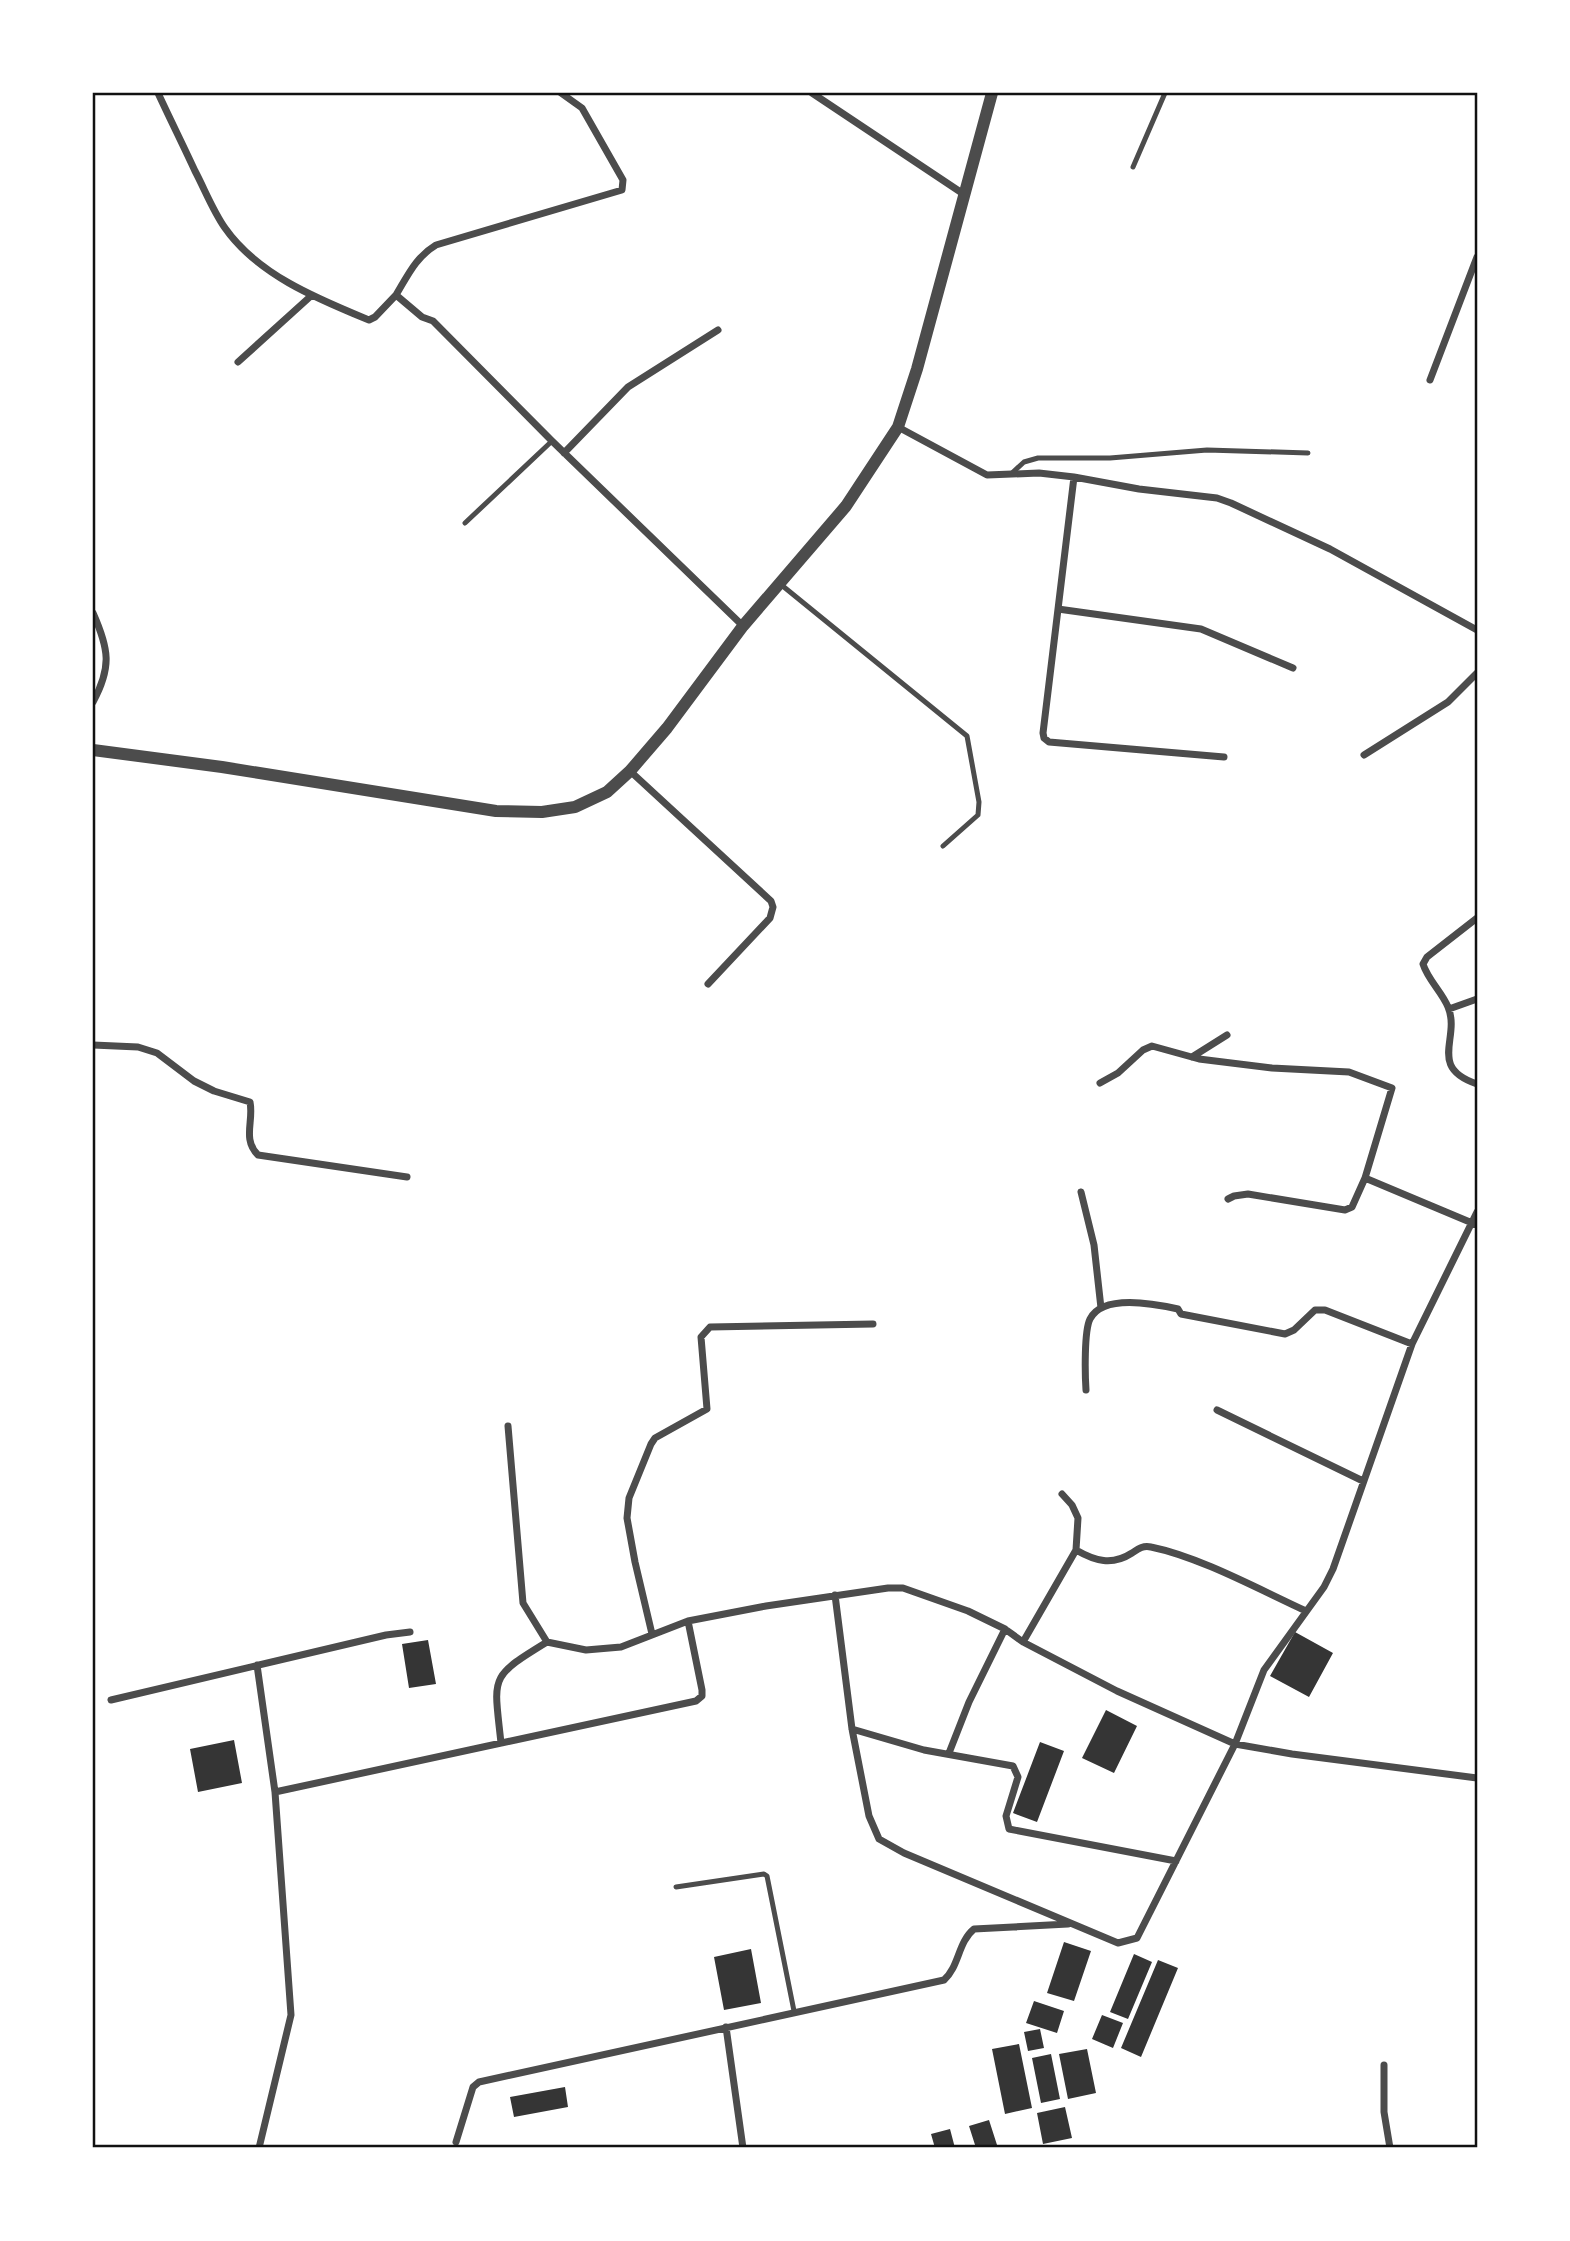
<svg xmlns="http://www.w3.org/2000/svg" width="1570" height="2241" font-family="'Source Serif 4',serif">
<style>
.building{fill:#353535}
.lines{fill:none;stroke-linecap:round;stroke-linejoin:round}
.path{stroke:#111;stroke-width:3.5}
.service{stroke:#4c4c4c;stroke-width:5}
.minor{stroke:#4c4c4c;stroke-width:7}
.tertiary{stroke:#4c4c4c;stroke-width:12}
.neatline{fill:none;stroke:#111;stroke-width:2.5}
</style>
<rect width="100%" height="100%" fill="#fff"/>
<path class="building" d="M 1295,1632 L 1333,1653 L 1309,1697 L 1270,1676 Z
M 428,1640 L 436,1684 L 409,1688 L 402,1644 Z
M 1106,1710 L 1137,1726 L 1114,1773 L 1082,1758 Z
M 234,1740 L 242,1783 L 198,1792 L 190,1749 Z
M 1040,1742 L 1064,1751 L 1037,1822 L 1013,1813 Z
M 1064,1942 L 1091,1951 L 1074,2001 L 1047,1993 Z
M 751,1949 L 761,2003 L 724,2010 L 714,1957 Z
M 1134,1954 L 1152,1962 L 1128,2019 L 1110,2012 Z
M 1158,1960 L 1178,1968 L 1141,2057 L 1121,2048 Z
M 1034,2001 L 1064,2011 L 1057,2033 L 1026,2023 Z
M 1102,2015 L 1123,2023 L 1113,2048 L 1092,2039 Z
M 1040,2029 L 1044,2048 L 1028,2051 L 1024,2032 Z
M 1019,2044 L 1032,2108 L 1005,2114 L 992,2049 Z
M 1087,2049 L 1096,2093 L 1068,2099 L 1059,2054 Z
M 1051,2054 L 1060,2099 L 1041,2103 L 1032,2058 Z
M 565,2087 L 568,2107 L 514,2117 L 510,2097 Z
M 1065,2107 L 1072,2138 L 1043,2144 L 1037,2113 Z
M 989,2120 L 998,2148 L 976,2148 L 969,2126 Z
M 950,2129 L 955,2148 L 935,2148 L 931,2134 Z"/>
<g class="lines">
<path class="path" d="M 1477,772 L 1477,779"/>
<path class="service" d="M 1133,167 L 1165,93
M 1012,473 L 1024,462 L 1038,458 L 1110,458 L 1207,450 L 1308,453
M 465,523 L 552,441
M 779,583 L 967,736 L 979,802 L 978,815 L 943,846
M 676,1887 L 764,1874 L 767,1876 L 794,2011"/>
<path class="minor" d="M 158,93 C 170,119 183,145 195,171 C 205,190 213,211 225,228 C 258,275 318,299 369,320 L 375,317 L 396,295 L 422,317 L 433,321 L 552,441 L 743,626
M 812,93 L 965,195
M 396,295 C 408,275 416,257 436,245 L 622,190 L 623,180 L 582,108 L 561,93
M 238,362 L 312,295
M 1430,380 L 1477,257
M 898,427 L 987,475 L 1039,473 L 1074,477 L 1139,489 L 1217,498 L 1231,503 L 1330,549 L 1477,630
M 564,453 L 628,387 L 718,330
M 1074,477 L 1043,733 L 1044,738 L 1049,742 L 1224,757
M 1058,609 L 1201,629 L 1293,668
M 93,613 C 109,649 112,667 93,702
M 1364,755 L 1448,702 L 1477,673
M 630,771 L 771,901 L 773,907 L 770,918 L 708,984
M 1477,918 L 1427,957 L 1423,964 C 1428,980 1442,992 1448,1007 C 1461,1038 1427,1067 1477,1084
M 1449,1009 L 1477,999
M 93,1045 L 138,1047 L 157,1053 L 194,1081 L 214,1091 L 250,1102 C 254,1121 242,1139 258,1155 L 407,1177
M 1192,1057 L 1227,1035
M 1100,1083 L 1118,1073 L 1143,1050 L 1152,1046 L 1199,1059 L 1272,1068 L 1349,1072 L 1392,1088 L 1365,1178 L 1352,1207 L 1345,1210 L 1248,1194 L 1234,1196 L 1228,1199
M 1365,1178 L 1477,1225
M 1081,1192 L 1094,1245 L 1101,1308
M 1086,1390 C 1085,1375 1084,1331 1090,1319 C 1103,1293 1156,1304 1178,1309 L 1181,1314 L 1285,1334 L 1294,1330 L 1315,1310 L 1325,1310 L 1412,1344
M 1217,1410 L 1363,1481
M 508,1426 L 523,1603 L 547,1642
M 1076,1550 C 1095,1561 1112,1566 1132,1553 C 1138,1549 1143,1545 1151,1547 C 1200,1557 1260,1590 1306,1611
M 835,1595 L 852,1729 L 869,1816 L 879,1839 L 904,1853 L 1118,1943 L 1137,1938 L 1235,1744 L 1264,1670 L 1324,1587 L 1333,1569 L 1412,1344 L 1477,1212
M 652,1634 L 635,1562 L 627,1518 L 629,1498 L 651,1444 L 655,1438 L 707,1409 L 701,1337 L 710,1327 L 873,1324
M 1023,1642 L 1076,1550 L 1078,1518 L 1072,1505 L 1062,1494
M 257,1665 L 275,1792 L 291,2015 L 259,2148
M 111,1700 L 386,1635 L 410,1632
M 852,1729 L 924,1750 L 1013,1766 L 1018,1777 L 1006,1816 L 1009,1829 L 1176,1861
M 501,1743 C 494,1676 488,1678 547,1642 L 586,1650 L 621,1647 L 688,1621 L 766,1606 L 888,1588 L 903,1588 L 968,1611 L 1005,1629 L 1023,1642 L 1117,1691 L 1235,1744 L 1292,1754 L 1477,1778
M 949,1753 L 969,1702 L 1005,1629
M 275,1792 L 696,1701 L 702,1696 L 702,1690 L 688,1621
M 726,2027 L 743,2148
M 1384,2065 L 1384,2112 L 1390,2148
M 456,2142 L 473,2087 L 479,2082 L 944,1980 C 959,1967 958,1942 974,1929 L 1068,1924"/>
<path class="tertiary" d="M 93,750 L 222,767 L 496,811 L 542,812 L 575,807 L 607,792 L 630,771 L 667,728 L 743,626 L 846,506 L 898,427 L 917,369 L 992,93"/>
</g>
<rect width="1570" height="2241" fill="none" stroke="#ffffff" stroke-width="189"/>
<rect x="94" y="94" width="1382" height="2052" class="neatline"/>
</svg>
